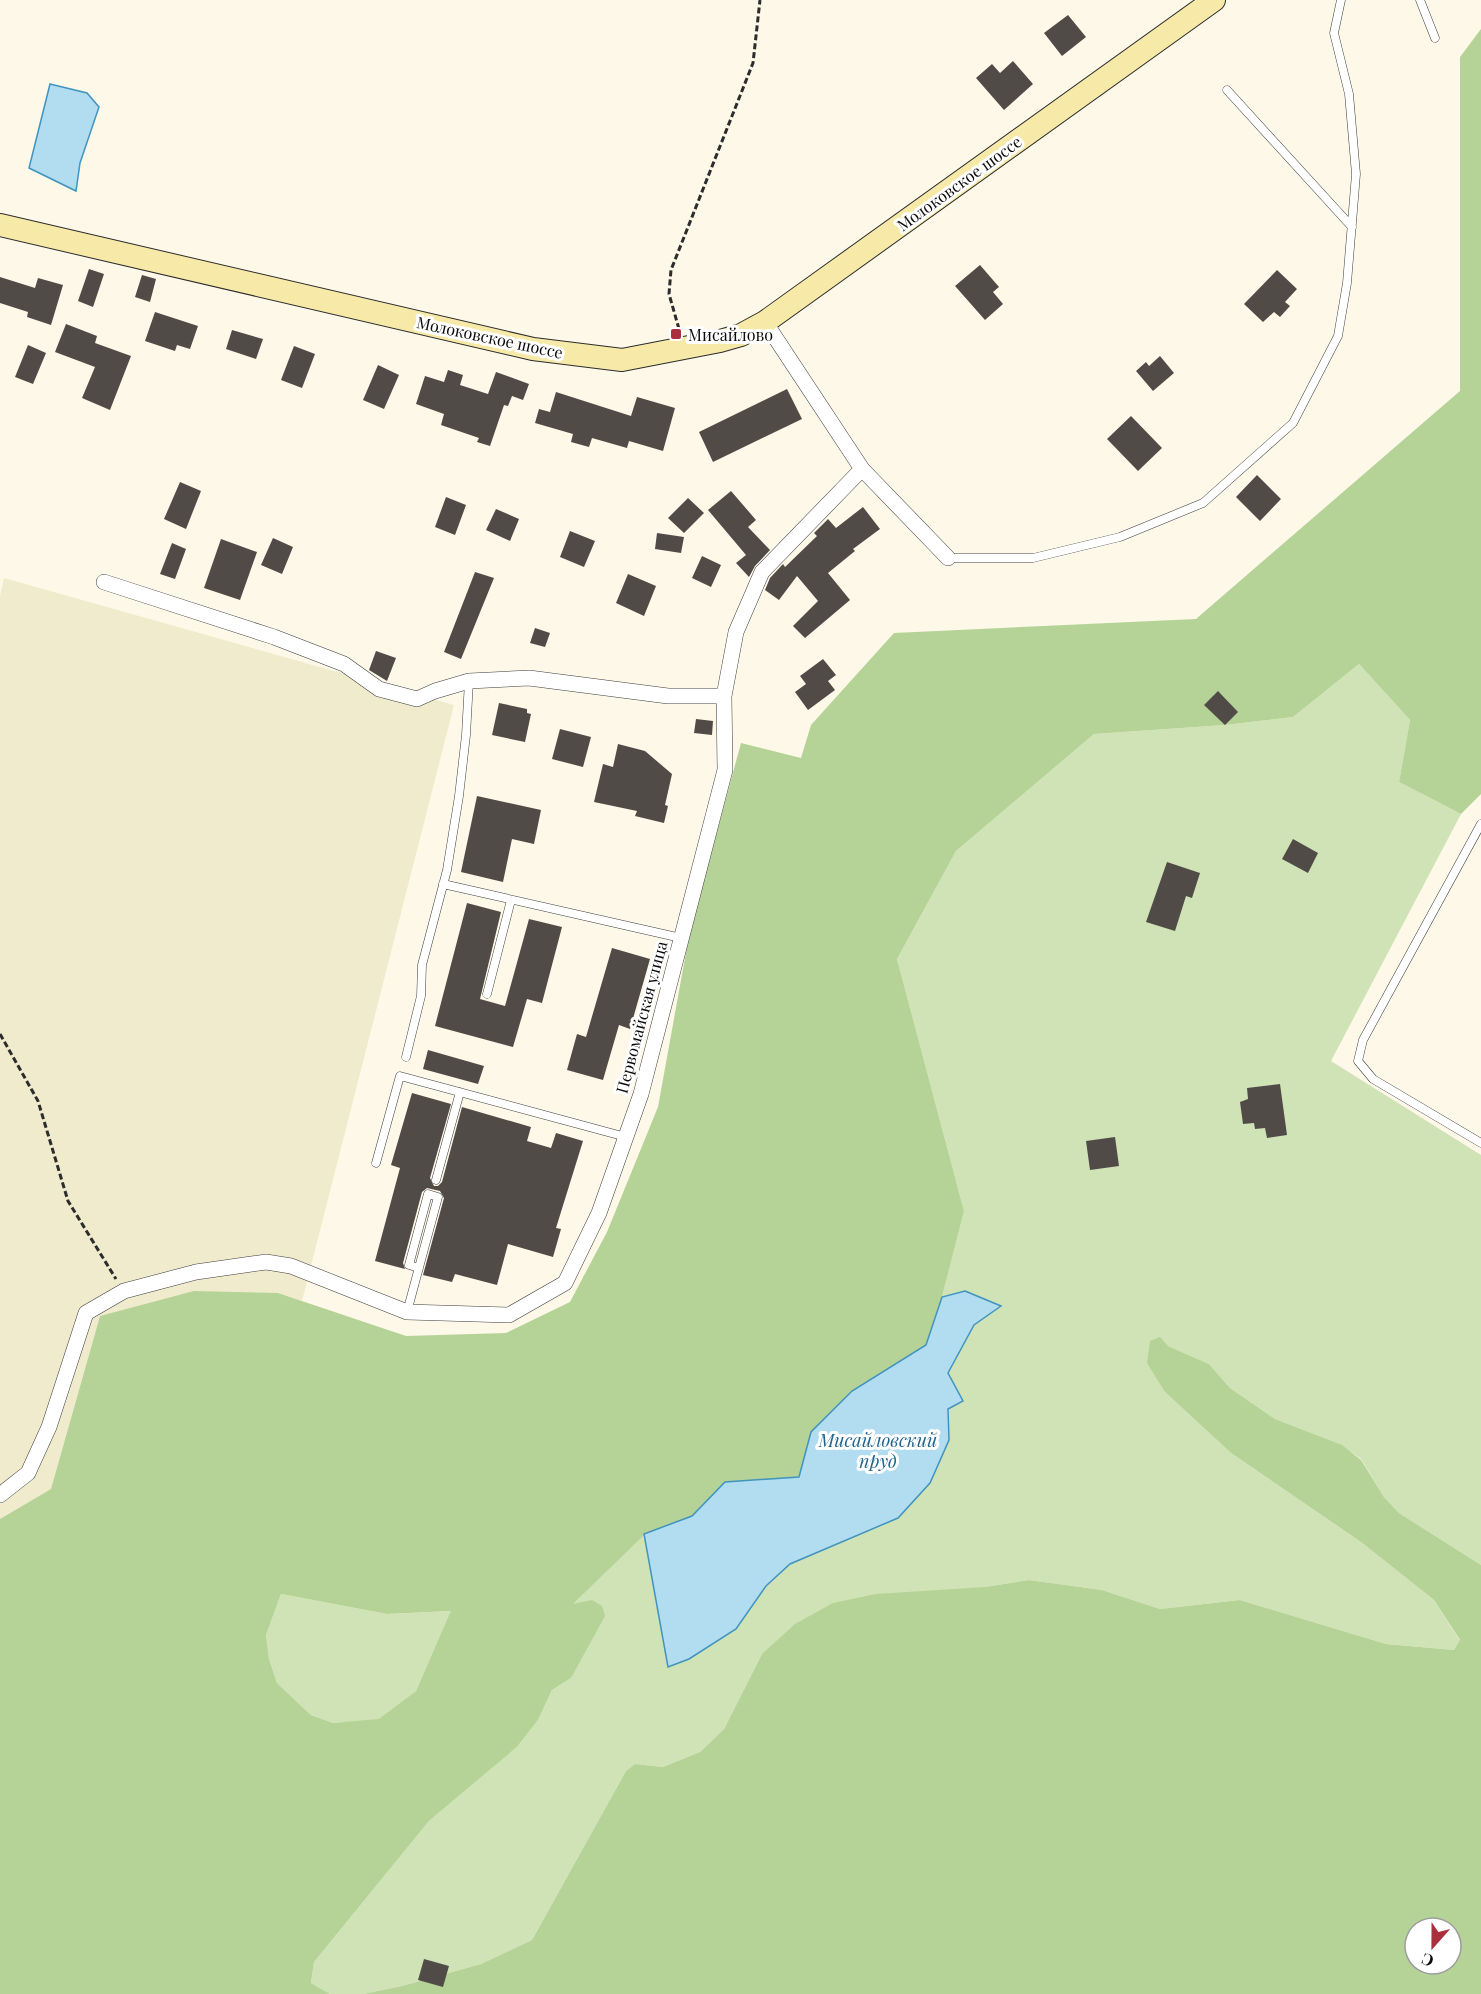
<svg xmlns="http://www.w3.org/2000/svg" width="1481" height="1994" font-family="'Playfair Display',serif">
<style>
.farmland{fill:#f0ebcc}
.green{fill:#d0e3b6}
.forest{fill:#b5d297;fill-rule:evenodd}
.water{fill:#b2dcef;stroke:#4094bf;stroke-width:1.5}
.building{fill:#514b47}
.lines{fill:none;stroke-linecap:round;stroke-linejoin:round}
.service-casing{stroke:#3d3d3d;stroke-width:9}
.minor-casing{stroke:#3d3d3d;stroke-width:16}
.secondary-casing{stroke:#2c2c2c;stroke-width:24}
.path{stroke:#2c2c2c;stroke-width:3;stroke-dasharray:6 3;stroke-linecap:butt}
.service{stroke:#fff;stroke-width:8}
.minor{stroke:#fff;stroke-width:15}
.secondary{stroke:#f7eaa9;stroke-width:22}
.poi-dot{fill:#ab303d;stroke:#fff;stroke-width:2}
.labels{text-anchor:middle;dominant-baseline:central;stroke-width:6;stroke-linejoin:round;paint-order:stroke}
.street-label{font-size:16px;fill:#0a0a0a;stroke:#fff}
.poi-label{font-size:16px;fill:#0a0a0a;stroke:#fff;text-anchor:start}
.water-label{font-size:18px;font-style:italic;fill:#20648e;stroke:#fff}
</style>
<rect width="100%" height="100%" fill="#fdf8e8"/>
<path class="farmland" d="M 4,578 L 454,705 L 302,1301 L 278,1293 L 100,1316 L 51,1489 L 0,1519 L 0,596 Z"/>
<path class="green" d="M 1359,664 L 1410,720 L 1399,782 L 1461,814 L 1331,1061 L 1481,1155 L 1481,1565 L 1399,1513 L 1384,1497 L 1361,1459 L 1341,1445 L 1275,1419 L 1230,1388 L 1209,1364 L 1168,1346 L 1165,1392 L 1231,1453 L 1361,1542 L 1434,1600 L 1460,1641 L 1454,1650 L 1386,1644 L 1240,1600 L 1160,1609 L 1102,1590 L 1029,1580 L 985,1587 L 762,1654 L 724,1729 L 700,1752 L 663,1767 L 635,1764 L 626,1771 L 532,1940 L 481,1964 L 402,1986 L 363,1994 L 330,1994 L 311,1983 L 314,1962 L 429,1821 L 517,1747 L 538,1720 L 552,1690 L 571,1678 L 572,1605 L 644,1534 L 668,1666 L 736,1629 L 766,1586 L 790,1564 L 898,1518 L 949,1440 L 948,1374 L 974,1325 L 1001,1306 L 965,1291 L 942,1297 L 964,1211 L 897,959 L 956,851 L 1094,734 L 1225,725 L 1293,717 Z
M 281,1594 L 387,1614 L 452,1611 L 416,1691 L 379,1720 L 333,1723 L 311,1715 L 277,1683 L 269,1659 L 266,1635 Z"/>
<path class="forest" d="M 1481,29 L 1481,794 L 1461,814 L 1399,782 L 1410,720 L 1359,664 L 1293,717 L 1225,725 L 1094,734 L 956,851 L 897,959 L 964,1211 L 942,1297 L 926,1345 L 852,1391 L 811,1432 L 799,1477 L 725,1482 L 692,1516 L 644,1535 L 573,1604 L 592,1600 L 602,1606 L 605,1616 L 571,1678 L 552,1690 L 538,1720 L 517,1747 L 429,1821 L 314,1962 L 311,1983 L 330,1994 L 0,1994 L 0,1519 L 51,1489 L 100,1316 L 194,1291 L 278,1293 L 406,1336 L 506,1333 L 570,1302 L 607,1232 L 658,1107 L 689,936 L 741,743 L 801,758 L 811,725 L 894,633 L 1196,619 L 1460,391 L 1460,57 ZM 281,1594 L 387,1614 L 451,1611 L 416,1691 L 379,1719 L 333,1723 L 311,1715 L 277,1683 L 269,1659 L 266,1635 Z
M 1160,1337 L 1168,1346 L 1209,1364 L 1230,1388 L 1275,1419 L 1342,1445 L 1361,1460 L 1384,1497 L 1399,1513 L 1481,1565 L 1481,1994 L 363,1994 L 402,1986 L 481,1964 L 532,1940 L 626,1771 L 635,1764 L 663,1767 L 700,1752 L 724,1729 L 762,1654 L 795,1624 L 833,1603 L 876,1594 L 985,1587 L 1029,1580 L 1102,1590 L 1160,1609 L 1240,1600 L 1386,1644 L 1454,1650 L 1460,1640 L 1434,1600 L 1361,1542 L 1231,1453 L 1165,1392 L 1147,1363 L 1150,1341 ZM 1415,1928 L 1451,1928 L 1451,1964 L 1415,1964 Z"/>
<path class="water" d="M 50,84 L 87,93 L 99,107 L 80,163 L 76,191 L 29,168 Z
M 965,1291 L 1001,1306 L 974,1325 L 948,1373 L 963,1401 L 948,1409 L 949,1440 L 930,1483 L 898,1518 L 790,1564 L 766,1586 L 736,1629 L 689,1659 L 668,1667 L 644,1534 L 692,1516 L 725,1482 L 799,1477 L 811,1432 L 852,1391 L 926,1345 L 942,1297 Z"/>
<path class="building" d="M 1068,15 L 1086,37 L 1062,56 L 1044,33 Z
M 1013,61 L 1033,84 L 1004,110 L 976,78 L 992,64 L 1000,73 Z
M 980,265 L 999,287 L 993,292 L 1003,304 L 985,320 L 955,286 Z
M 89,269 L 104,274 L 93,307 L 78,301 Z
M 1277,270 L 1297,289 L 1285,302 L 1290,306 L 1280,317 L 1274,312 L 1263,322 L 1244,304 Z
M 142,275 L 156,279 L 150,302 L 135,297 Z
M 0,277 L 35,288 L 38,278 L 63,285 L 51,325 L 27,317 L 28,312 L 0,303 Z
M 155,312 L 198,326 L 190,349 L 177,345 L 175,351 L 145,341 Z
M 66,324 L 97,336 L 95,343 L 131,356 L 110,410 L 82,398 L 95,367 L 55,352 Z
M 232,330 L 263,339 L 256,359 L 226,349 Z
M 28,345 L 46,353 L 33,384 L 15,377 Z
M 294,346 L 315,354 L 302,388 L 281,380 Z
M 1160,356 L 1174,373 L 1153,391 L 1136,371 L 1146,362 L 1149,366 Z
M 378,365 L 399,375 L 384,409 L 363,400 Z
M 448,370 L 463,375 L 460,385 L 488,394 L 496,372 L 529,384 L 523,400 L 512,396 L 508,406 L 504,405 L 490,446 L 477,442 L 479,438 L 441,425 L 444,414 L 416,404 L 425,376 L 444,382 Z
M 787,389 L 802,419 L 713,462 L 699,432 Z
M 556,392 L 631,416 L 637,397 L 675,408 L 663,451 L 629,441 L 627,448 L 592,438 L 589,447 L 571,442 L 573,434 L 535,423 L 539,409 L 550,412 Z
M 1131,416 L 1162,448 L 1138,471 L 1107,439 Z
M 1257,475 L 1281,499 L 1260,521 L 1236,497 Z
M 180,482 L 201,491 L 186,529 L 164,519 Z
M 731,491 L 756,520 L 748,527 L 770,550 L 755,566 L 749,577 L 736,563 L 746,555 L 708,510 Z
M 446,497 L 466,505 L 455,535 L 435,527 Z
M 688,498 L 704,513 L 684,533 L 668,518 Z
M 863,507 L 880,529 L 853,549 L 855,551 L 828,573 L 850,600 L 805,638 L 793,626 L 818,601 L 797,576 L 779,600 L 765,590 L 770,578 L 783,564 L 785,567 L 817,536 L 814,533 L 828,519 L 836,528 Z
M 496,509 L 519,519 L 510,541 L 486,530 Z
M 570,531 L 595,541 L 584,567 L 560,557 Z
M 657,533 L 684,537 L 681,553 L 655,549 Z
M 273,538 L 293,547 L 282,574 L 261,565 Z
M 221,539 L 257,552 L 240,600 L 204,588 Z
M 172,543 L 186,549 L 175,579 L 160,574 Z
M 702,556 L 721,565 L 711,587 L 692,578 Z
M 475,572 L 494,578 L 461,659 L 444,652 Z
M 628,574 L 656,586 L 644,616 L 616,603 Z
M 535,628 L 550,633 L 545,647 L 530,643 Z
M 376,651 L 396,658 L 387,681 L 369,670 Z
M 823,659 L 836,675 L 828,681 L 835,690 L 808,710 L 795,692 L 806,684 L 800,676 Z
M 1218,691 L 1238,712 L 1225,725 L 1204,705 Z
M 499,703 L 527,709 L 527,713 L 531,714 L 525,742 L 492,735 Z
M 696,719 L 713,721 L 712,735 L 694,733 Z
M 560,729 L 591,737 L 583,767 L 552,759 Z
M 618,744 L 645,751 L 672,774 L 665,805 L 668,806 L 664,823 L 635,816 L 637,811 L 594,802 L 603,764 L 613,767 Z
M 477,796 L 541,810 L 534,844 L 512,839 L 503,882 L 461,872 Z
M 1293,839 L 1318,853 L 1308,873 L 1282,859 Z
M 1167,862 L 1200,873 L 1192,898 L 1186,896 L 1175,931 L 1146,922 Z
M 467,903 L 501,912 L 480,999 L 505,1006 L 529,919 L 562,927 L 542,1003 L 527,999 L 513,1047 L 435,1026 Z
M 612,948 L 650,959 L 630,1029 L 619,1025 L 603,1080 L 567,1070 L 577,1034 L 586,1037 Z
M 428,1050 L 484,1066 L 478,1084 L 423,1069 Z
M 1280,1084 L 1287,1135 L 1267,1138 L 1265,1128 L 1255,1129 L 1254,1123 L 1243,1124 L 1240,1102 L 1248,1099 L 1247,1088 Z
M 412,1093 L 451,1104 L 430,1178 L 434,1186 L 438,1186 L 442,1182 L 462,1107 L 531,1127 L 527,1141 L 551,1148 L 556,1133 L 583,1141 L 556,1228 L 561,1229 L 553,1257 L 508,1244 L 497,1285 L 455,1274 L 452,1282 L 423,1275 L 444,1198 L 440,1191 L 427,1188 L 422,1192 L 403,1263 L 405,1269 L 375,1261 L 400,1168 L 391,1165 Z
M 1115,1137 L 1119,1166 L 1090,1170 L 1086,1141 Z
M 424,1959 L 449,1966 L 443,1987 L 418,1980 Z"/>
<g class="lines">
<g class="service-casing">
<path id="service" d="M 1420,0 L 1435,38
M 1227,90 L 1352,227
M 948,558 L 1033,558 L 1120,537 L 1203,503 L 1293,423 L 1338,336 L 1347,283 L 1356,174 L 1349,94 L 1334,33 L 1341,0
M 1481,824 L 1363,1040 L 1358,1061 L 1373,1079 L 1481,1143
M 443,884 L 681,938
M 487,994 L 511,900
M 406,1057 L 421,996 L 422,965 L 447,870 L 459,796 L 466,735 L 469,681
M 376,1163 L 400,1076 L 626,1137
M 436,1180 L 460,1092
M 407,1312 L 438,1197 L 428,1194 L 409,1265 L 419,1268"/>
</g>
<g class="minor-casing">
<path id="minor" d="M 765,322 L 862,469 L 948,558
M 104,582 L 274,637 L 344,664 L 379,689 L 417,699 L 435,691 L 469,681 L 529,678 L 668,696 L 724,696
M 0,1495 L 28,1473 L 49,1427 L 86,1313 L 124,1291 L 196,1272 L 266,1262 L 291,1266 L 407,1312 L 509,1315 L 565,1283 L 599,1213 L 641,1094 L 725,770 L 724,696 L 736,632 L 762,572 L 862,469"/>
</g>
<g class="secondary-casing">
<path id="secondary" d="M 0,225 L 533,349 L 622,360 L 720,341 L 741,335 L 765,322 L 1214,0"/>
</g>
<path class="path" d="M 679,329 L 669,294 L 671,270 L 753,63 L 760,0
M 0,1034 L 38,1101 L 68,1201 L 116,1279"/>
<use href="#service" class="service"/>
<use href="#minor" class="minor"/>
<use href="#secondary" class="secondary"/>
</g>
<rect class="poi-dot" x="670" y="328" width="12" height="12" rx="3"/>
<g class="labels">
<g class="street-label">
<text transform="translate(959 183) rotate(-36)">Молоковское шоссе</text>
<text transform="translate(490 337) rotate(12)">Молоковское шоссе</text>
<text transform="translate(641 1017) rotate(-75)">Первомайская улица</text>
</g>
<g class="poi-label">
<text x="688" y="334">Мисайлово</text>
</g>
<g class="water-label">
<text x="878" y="1440">Мисайловский<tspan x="878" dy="21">пруд</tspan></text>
</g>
</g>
<g transform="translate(1433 1946) rotate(201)"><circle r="28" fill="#ffffff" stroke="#9d9d9d" stroke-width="1.5"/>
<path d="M0-4.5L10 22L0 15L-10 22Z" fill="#ab303d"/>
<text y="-9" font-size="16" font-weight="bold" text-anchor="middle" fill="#0a0a0a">С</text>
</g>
</svg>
